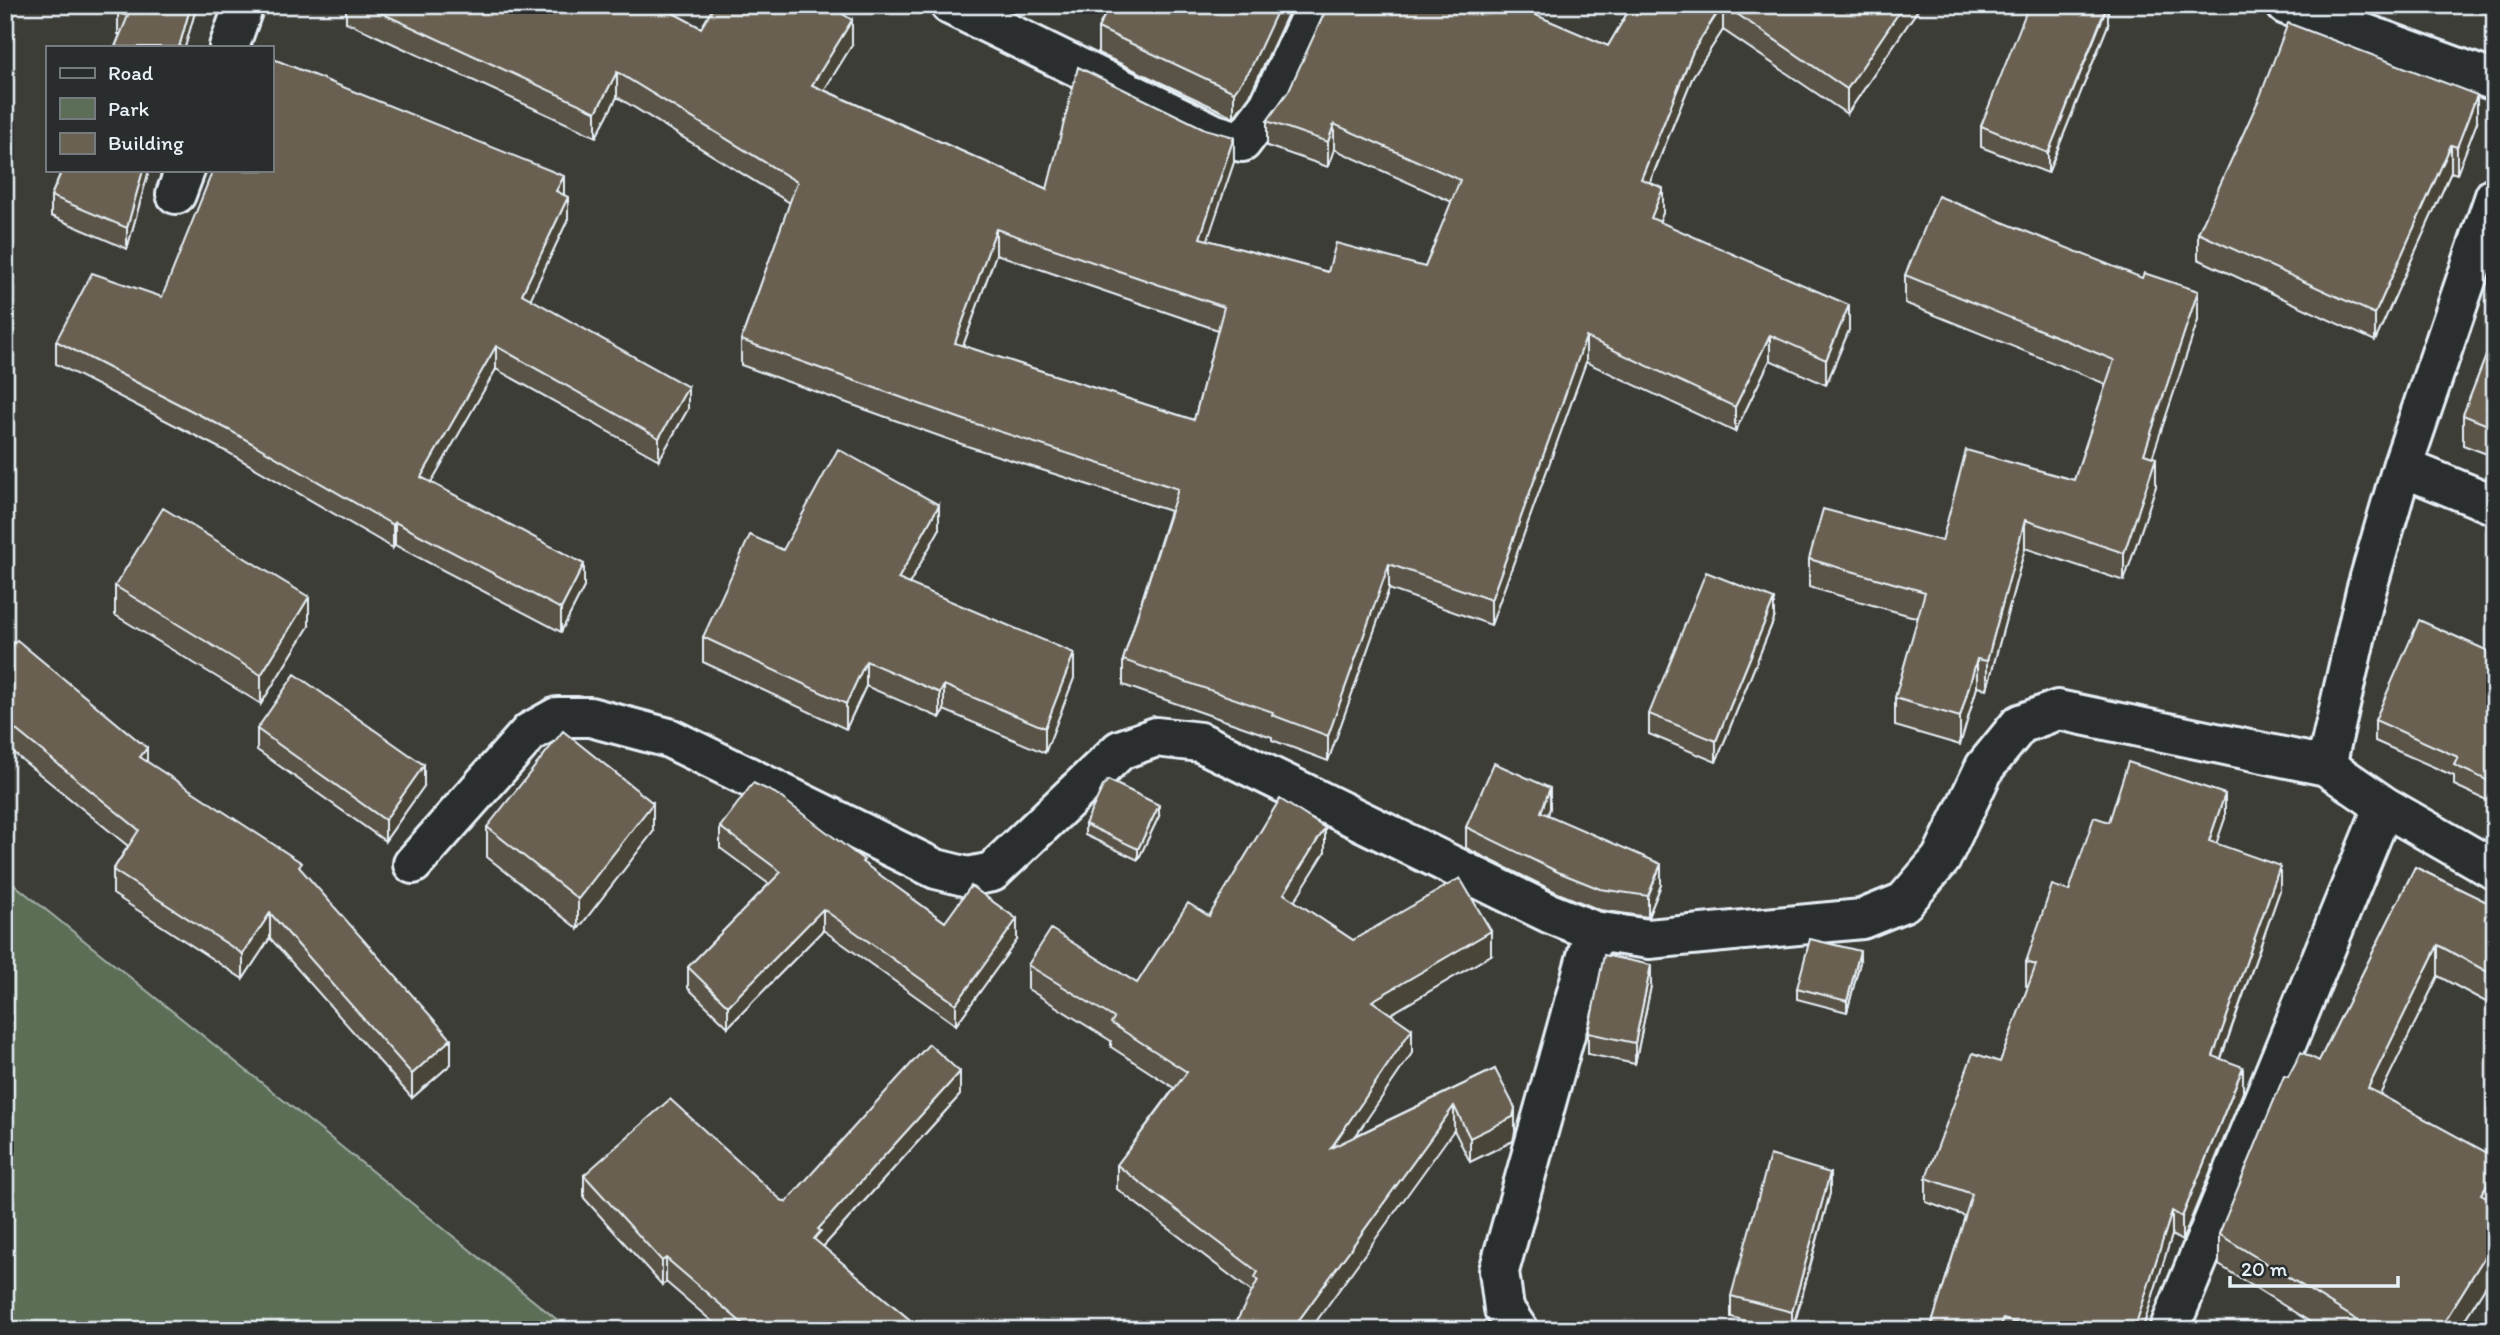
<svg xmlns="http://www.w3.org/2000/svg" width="2500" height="1335" font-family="Itim,sans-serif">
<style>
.green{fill:#5c6e57;stroke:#a2b0a8;stroke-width:2}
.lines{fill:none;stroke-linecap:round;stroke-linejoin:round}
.street-casing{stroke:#e8f1f8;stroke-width:44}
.street{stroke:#2a2d2e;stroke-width:38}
.wall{fill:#5a5346;stroke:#e8f1f8;stroke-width:2;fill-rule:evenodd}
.shaded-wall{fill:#4a4439;stroke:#e8f1f8;stroke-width:2}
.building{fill:#696151;stroke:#e8f1f8;stroke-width:2;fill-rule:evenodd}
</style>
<rect width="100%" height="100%" fill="#3d3d38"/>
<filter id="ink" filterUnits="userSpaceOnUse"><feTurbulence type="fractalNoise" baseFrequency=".0143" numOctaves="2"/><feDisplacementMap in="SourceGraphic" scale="14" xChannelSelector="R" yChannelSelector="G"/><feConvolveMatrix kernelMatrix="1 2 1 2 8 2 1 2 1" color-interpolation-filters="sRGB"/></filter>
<g filter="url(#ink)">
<path class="green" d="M 5,877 L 570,1330 L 5,1330 Z"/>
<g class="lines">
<g class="street-casing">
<path id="street" d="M 950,5 L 1215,134 L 1242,142 L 1269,106 L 1316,5
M 2286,5 L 2495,81
M 229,47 L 244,5
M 176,194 L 185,170
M 2495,196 L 2402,467 L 2495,505
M 2402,467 L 2366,591 L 2326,766 L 2384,806 L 2495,870
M 413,864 L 530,732 L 557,717 L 590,717 L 669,738 L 936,869 L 968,877 L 992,872 L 1120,750 L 1156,737 L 1200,742 L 1549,913 L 1594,931 L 1649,939 L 1862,919 L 1904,902 L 1941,859 L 1985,767 L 2020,724 L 2058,710 L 2326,766
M 1518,1330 L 1504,1309 L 1499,1271 L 1594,931
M 2169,1330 L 2384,806"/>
</g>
<use href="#street" class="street"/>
</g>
<path class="wall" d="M 197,5 L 185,47 L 115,47 L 120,34 L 118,34 L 118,13 Z
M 346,5 L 658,5 L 701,28 L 852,45 L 824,90 L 1047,189 L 1234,162 L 1207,240 L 1328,272 L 1425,267 L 1452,202 L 1334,149 L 1328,167 L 1267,146 L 1267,121 L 1521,9 L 1608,46 L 1632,5 L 1921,5 L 1847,114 L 1723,30 L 1693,76 L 1650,183 L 1663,213 L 1659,222 L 1849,330 L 1826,385 L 1770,360 L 1735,432 L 1586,362 L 1491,625 L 1389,589 L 1328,761 L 1272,740 L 1272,737 L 1123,685 L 1123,660 L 1170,511 L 967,446 L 741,365 L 741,340 L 790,203 L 617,97 L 596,137 L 346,22 ZM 996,254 L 1218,330 L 1194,420 L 963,346 Z
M 1110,5 L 1292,5 L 1250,95 L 1234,117 L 1098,53 L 1098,28 Z
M 2108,25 L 2048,173 L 1981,147 L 1981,126 Z
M 2477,122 L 2457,174 L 2451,172 L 2375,341 L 2198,259 L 2198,233 Z
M 62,170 L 149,170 L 127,249 L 51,216 L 51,196 Z
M 564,195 L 568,219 L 530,299 L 688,409 L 659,460 L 496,369 L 431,482 L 584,587 L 561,632 L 395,545 L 393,548 L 229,453 L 56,364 L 56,341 L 162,297 Z
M 1905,275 L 2198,320 L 2152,457 L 2156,486 L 2124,581 L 2025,548 L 1987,689 L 1977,687 L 1960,745 L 1895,726 L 1895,698 L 1918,618 L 1809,587 L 1809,559 L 1942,541 L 2074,480 L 2106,384 L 1905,303 Z
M 2495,333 L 2495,457 L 2463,445 L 2463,415 Z
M 939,530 L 909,584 L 1074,678 L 1045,753 L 944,710 L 940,718 L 866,686 L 846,729 L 703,662 L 703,637 L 783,550 Z
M 115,586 L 309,626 L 261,704 L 115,615 Z
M 1774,619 L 1716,762 L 1649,734 L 1649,714 Z
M 5,654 L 147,762 L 302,871 L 451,1064 L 412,1098 L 270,938 L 243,979 L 113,894 L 113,870 L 128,846 L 5,746 Z
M 2495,654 L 2495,804 L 2454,785 L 2454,776 L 2375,741 L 2375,720 Z
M 257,729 L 424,786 L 385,841 L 257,750 Z
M 1550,808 L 1548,815 L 1661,885 L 1648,917 L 1600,910 L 1558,893 L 1466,848 L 1466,827 Z
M 1159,816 L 1138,860 L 1085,835 L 1085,824 Z
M 2225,818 L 2216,843 L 2280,890 L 2221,1059 L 2243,1092 L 2182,1241 L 2172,1235 L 2142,1330 L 1930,1330 L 1965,1216 L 1926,1202 L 1926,1178 L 2000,1062 L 2028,987 L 2026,986 L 2026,962 L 2109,822 Z
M 487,827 L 653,832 L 578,929 L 487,857 Z
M 720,827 L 864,864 L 945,922 L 1017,940 L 956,1025 L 823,930 L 728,1027 L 688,988 L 688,967 L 769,884 L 720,848 Z
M 1325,852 L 1294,901 L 1353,940 L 1491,955 L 1391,1014 L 1412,1053 L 1355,1136 L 1495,1069 L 1515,1132 L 1513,1141 L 1470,1162 L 1454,1130 L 1252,1292 L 1117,1189 L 1117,1165 L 1174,1088 L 1111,1047 L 1111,1041 L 1028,989 L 1028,965 L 1137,983 L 1209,916 Z
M 2415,867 L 2495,906 L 2495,1007 L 2438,976 L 2380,1094 L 2495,1271 L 2458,1330 L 2323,1330 L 2219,1265 L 2219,1234 L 2288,1077 L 2319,1061 Z
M 1860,962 L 1847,1012 L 1797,999 L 1797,988 Z
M 1651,986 L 1635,1064 L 1588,1054 L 1588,1033 Z
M 960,1095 L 823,1247 L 922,1330 L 722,1330 L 666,1282 L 662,1285 L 584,1198 L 584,1175 L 781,1200 L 786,1202 Z
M 1830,1193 L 1793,1330 L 1781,1330 L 1731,1317 L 1731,1296 Z"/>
<path class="shaded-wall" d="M 191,5 L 197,5 L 185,47 L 179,47 Z
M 1280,5 L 1292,5 L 1250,95 L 1234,117 L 1234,92 Z
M 1509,5 L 1524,5 L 1509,29 Z
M 1723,5 L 1723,30 L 1693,76 L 1641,204 L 1641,179 L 1693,51 Z
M 1904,5 L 1921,5 L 1847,114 L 1847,89 Z
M 2108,5 L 2108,25 L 2048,173 L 2048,153 Z
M 852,20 L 852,45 L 812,110 L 812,85 Z
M 617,72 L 617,97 L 596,137 L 596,112 Z
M 2477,95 L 2477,122 L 2457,174 L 2457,147 Z
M 1334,124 L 1334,149 L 1328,167 L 1328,142 Z
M 1234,137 L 1234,162 L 1200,263 L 1200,238 Z
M 2451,145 L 2451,172 L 2375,341 L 2375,314 Z
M 143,170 L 149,170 L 127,249 L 127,228 Z
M 564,176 L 564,199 L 556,191 Z
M 1663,188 L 1663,213 L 1651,243 L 1651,218 Z
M 568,197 L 568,219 L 522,317 L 522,294 Z
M 996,229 L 996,254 L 955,368 L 955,343 Z
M 2198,291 L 2198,320 L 2144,482 L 2144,454 Z
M 1849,305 L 1849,330 L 1826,385 L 1826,360 Z
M 1770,335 L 1770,360 L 1735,432 L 1735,407 Z
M 1586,337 L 1586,362 L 1491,625 L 1491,600 Z
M 496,346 L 496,369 L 421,500 L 421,477 Z
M 688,387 L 688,409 L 659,460 L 659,438 Z
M 2156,458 L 2156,486 L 2124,581 L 2124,553 Z
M 939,505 L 939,530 L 898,604 L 898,579 Z
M 2025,520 L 2025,548 L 1987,689 L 1987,661 Z
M 395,522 L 395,545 L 393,548 L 393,525 Z
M 584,564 L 584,587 L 561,632 L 561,609 Z
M 1389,564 L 1389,589 L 1328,761 L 1328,736 Z
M 309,597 L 309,626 L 261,704 L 261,675 Z
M 1774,599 L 1774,619 L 1716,762 L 1716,741 Z
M 1074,653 L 1074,678 L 1045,753 L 1045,728 Z
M 1977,659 L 1977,687 L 1960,745 L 1960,717 Z
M 866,661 L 866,686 L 846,729 L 846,704 Z
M 944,685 L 944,710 L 940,718 L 940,693 Z
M 147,748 L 147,772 L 140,757 Z
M 424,765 L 424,786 L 385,841 L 385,820 Z
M 1550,788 L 1550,808 L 1541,833 L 1541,812 Z
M 2225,794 L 2225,818 L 2209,865 L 2209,841 Z
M 653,803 L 653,832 L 578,929 L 578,899 Z
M 1159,805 L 1159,816 L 1138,860 L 1138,849 Z
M 1325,828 L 1325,852 L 1284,918 L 1284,894 Z
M 1661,864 L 1661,885 L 1648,917 L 1648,896 Z
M 2280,866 L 2280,890 L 2213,1080 L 2213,1056 Z
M 823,909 L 823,930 L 728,1027 L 728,1006 Z
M 270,913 L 270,938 L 243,979 L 243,954 Z
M 1017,919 L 1017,940 L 956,1025 L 956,1004 Z
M 1491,931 L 1491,955 L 1372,1025 L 1372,1001 Z
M 2438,945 L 2438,976 L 2368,1119 L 2368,1088 Z
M 1860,951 L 1860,962 L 1847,1012 L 1847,1001 Z
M 1651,965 L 1651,986 L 1635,1064 L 1635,1043 Z
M 1412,1029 L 1412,1053 L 1331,1172 L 1331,1148 Z
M 451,1039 L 451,1064 L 412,1098 L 412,1074 Z
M 2243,1067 L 2243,1092 L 2182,1241 L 2182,1217 Z
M 960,1072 L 960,1095 L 821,1249 L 814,1239 L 818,1229 Z
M 1454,1106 L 1454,1130 L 1310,1330 L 1299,1320 Z
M 1515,1108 L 1515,1132 L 1513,1141 L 1470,1162 L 1470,1138 Z
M 2495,1172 L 2495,1203 L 2481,1194 Z
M 1830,1173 L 1830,1193 L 1792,1330 L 1792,1312 Z
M 2172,1211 L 2172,1235 L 2142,1330 L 2134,1330 Z
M 2495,1240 L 2495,1271 L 2458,1330 L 2439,1330 Z
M 666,1258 L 666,1282 L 662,1285 L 662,1261 Z"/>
<path class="building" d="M 120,5 L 191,5 L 179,47 L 115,47 L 128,16 L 118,13 Z
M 364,5 L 658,5 L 701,28 L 715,5 L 829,5 L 852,20 L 812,85 L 1047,189 L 1078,67 L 1205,129 L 1234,137 L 1200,238 L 1328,272 L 1336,243 L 1425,267 L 1460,180 L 1334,124 L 1328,142 L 1267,121 L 1289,90 L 1328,5 L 1512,5 L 1608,46 L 1632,5 L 1722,5 L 1693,51 L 1641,179 L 1663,188 L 1651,218 L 1849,305 L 1826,360 L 1770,335 L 1735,407 L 1586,337 L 1491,600 L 1389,564 L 1328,736 L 1272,715 L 1273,712 L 1123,660 L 1178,489 L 967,421 L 741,340 L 797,182 L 617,72 L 596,112 ZM 996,229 L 1224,307 L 1194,420 L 955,343 Z
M 1110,5 L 1280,5 L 1250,70 L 1234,92 L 1098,28 Z
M 1724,5 L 1904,5 L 1847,89 Z
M 2029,5 L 2107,5 L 2048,153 L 1981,126 Z
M 2288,23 L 2477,95 L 2457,147 L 2451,145 L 2375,314 L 2198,233 L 2259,99 Z
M 271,58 L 564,176 L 556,191 L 568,197 L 522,294 L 688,387 L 659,438 L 496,346 L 421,477 L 584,564 L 561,609 L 395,522 L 393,525 L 229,430 L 56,341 L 92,273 L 162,297 L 213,170 L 271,170 Z
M 62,170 L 143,170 L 127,228 L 51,196 Z
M 1938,196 L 2142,278 L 2144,273 L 2198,291 L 2144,454 L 2156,458 L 2124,553 L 2025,520 L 1987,661 L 1977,659 L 1960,717 L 1895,698 L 1925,592 L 1809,559 L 1823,509 L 1942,541 L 1966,450 L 2074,480 L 2114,360 L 1905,275 Z
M 2495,333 L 2495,428 L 2463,415 Z
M 838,449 L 939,505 L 898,579 L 1074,653 L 1045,728 L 944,685 L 940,693 L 866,661 L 846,704 L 703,637 L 750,535 L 783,550 Z
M 163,508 L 309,597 L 261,675 L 115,586 Z
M 1706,572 L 1774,599 L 1716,741 L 1649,714 Z
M 2419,620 L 2495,654 L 2495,784 L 2454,765 L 2458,757 L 2375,720 Z
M 17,640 L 147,748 L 140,757 L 302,863 L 299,867 L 451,1039 L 412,1074 L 270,913 L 243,954 L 113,870 L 139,830 L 5,721 L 5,654 Z
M 295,674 L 424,765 L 385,820 L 257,729 Z
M 563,731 L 653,803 L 578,899 L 487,827 Z
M 2128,762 L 2225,794 L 2209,841 L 2280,866 L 2213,1056 L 2243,1067 L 2182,1217 L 2172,1211 L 2134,1330 L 2038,1330 L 2003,1319 L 2000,1330 L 1930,1330 L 1972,1194 L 1926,1178 L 1973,1053 L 2000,1062 L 2036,965 L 2026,962 L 2052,885 L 2069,891 L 2094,817 L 2109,822 Z
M 1494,763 L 1550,788 L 1541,812 L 1661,864 L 1648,896 L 1600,889 L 1558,872 L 1466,827 Z
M 1108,780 L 1159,805 L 1138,849 L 1085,824 L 1103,786 Z
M 753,783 L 775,793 L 864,860 L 862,862 L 945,922 L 971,886 L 1017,919 L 956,1004 L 823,909 L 728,1006 L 688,967 L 781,872 L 720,827 Z
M 1280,799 L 1325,828 L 1284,894 L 1353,940 L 1460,878 L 1491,931 L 1372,1001 L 1412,1029 L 1331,1148 L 1495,1069 L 1515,1108 L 1513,1117 L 1470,1138 L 1454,1106 L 1299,1320 L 1317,1330 L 1232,1330 L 1258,1280 L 1255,1277 L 1258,1272 L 1117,1165 L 1187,1072 L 1111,1023 L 1114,1018 L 1028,965 L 1051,929 L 1137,983 L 1188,903 L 1209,916 Z
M 2415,867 L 2495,906 L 2495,976 L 2438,945 L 2368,1088 L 2495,1157 L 2495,1172 L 2481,1194 L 2495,1202 L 2495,1240 L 2439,1330 L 2373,1330 L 2219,1234 L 2284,1076 L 2288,1077 L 2301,1052 L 2319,1061 Z
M 1810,939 L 1860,951 L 1847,1001 L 1797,988 Z
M 1604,955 L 1651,965 L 1635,1043 L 1588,1033 Z
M 929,1044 L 960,1072 L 818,1229 L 821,1231 L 814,1239 L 922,1330 L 750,1330 L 666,1258 L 662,1261 L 584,1175 L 670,1099 L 781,1200 L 786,1202 Z
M 1770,1155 L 1830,1173 L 1792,1312 L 1731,1296 Z"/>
</g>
<rect width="2500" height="1335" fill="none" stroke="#2a2d2e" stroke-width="28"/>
<rect x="14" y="14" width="2472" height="1307" fill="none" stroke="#e8f1f8" stroke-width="2.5" filter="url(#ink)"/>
<rect x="46" y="46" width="228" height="126" fill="#2a2d2e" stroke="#767b7f" stroke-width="2"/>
<rect x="60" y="68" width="35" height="10" fill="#2a2d2e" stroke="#767b7f" stroke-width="2"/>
<text x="108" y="80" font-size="21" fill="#e8f1f8">Road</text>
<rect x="60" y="98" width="35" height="21" fill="#5c6e57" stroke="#767b7f" stroke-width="2"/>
<text x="108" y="116" font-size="21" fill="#e8f1f8">Park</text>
<rect x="60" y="133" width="35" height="21" fill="#696151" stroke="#767b7f" stroke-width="2"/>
<text x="108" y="150" font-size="21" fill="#e8f1f8">Building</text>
<path d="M2230 1276v10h168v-10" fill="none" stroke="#e8f1f8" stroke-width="3.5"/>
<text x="2241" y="1276" font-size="21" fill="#e8f1f8" stroke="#2a2d2e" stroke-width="5" paint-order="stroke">20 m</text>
</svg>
